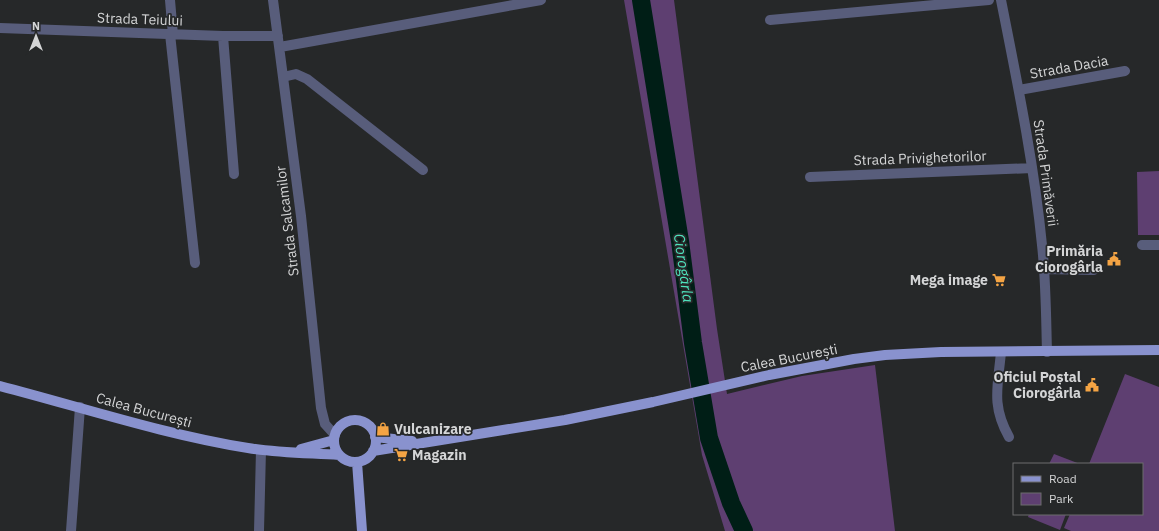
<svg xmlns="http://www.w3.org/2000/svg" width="1159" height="531" font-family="'IBM Plex Sans',sans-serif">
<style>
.green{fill:#5e3f71}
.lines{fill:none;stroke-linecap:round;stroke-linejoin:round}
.river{stroke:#001e16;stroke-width:18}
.minor{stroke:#585d7b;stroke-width:10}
.major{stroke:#8992ce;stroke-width:10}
.labels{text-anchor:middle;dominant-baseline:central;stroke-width:3.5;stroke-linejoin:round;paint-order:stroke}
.street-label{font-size:14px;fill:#d4d5d6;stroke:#262829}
.poi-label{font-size:14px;font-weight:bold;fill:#d4d5d6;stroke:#262829;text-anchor:end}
.water-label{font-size:15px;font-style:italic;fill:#4ee1bb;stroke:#262829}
</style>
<rect width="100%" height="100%" fill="#262829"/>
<path class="green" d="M 624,0 L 674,0 L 717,329 L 727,394 L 802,376 L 875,365 L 895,531 L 725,531 L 702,455 Z
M 1159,171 L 1159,235 L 1138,235 L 1137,172 Z
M 1125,374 L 1159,387 L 1159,531 L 1071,531 L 1064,528 L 1070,514 L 1142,514 L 1142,464 L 1089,464 Z
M 1054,454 L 1080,464 L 1049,464 Z
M 1029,514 L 1066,514 L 1060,530 L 1028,517 Z"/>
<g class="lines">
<path class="river" d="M 641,0 L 680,241 L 693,343 L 709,438 L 731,503 L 744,531"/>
<path class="minor" d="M 170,0 L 173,35
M 273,0 L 301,216 L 321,408 L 325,424 L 335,435
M 1001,0 C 1017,81 1034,163 1042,245 C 1046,281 1046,316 1047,352
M 770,20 L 989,0
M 0,28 L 223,36 L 278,36
M 170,34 L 195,263
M 223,36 L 234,174
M 280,47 L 541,0
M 283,77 L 296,74 L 307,79 L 423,170
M 1019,90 L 1125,71
M 810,177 L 1032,168
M 1142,245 L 1159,245
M 1044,269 L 1094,270
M 1001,352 C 998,386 991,405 1009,437
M 71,531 L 80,407
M 259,531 L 261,450"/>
<path class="major" d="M 0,386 C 81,407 166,435 248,448 C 278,453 309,453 339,455
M334 441a21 21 0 1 1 42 0a21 21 0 1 1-42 0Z
M 375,437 L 412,441
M 301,449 L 334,440
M 373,451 L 565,420 L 653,402 L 769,375 L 854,359 L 885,355 L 941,352 L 1159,350
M 357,462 L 362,531"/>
</g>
<defs>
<g id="civic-bare" transform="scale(1.08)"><path d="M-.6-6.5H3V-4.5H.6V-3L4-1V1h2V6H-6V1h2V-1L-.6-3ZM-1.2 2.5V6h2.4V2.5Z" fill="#f4a444" stroke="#262829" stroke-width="2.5" paint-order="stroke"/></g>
<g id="supermarket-bare" transform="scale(1.08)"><path d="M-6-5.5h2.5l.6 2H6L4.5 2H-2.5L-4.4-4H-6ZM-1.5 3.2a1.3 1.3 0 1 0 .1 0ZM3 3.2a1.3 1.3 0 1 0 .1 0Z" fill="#f4a444" stroke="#262829" stroke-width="2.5" paint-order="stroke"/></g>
<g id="shop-bare" transform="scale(1.08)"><path d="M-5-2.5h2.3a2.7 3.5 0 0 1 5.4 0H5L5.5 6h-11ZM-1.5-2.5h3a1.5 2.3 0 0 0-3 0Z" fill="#f4a444" stroke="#262829" stroke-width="2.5" paint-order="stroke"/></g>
</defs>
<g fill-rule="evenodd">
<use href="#civic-bare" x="1114" y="259"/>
<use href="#supermarket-bare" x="999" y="280"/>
<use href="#civic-bare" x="1092" y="385"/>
<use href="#shop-bare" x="383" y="429"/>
<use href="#supermarket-bare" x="401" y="455"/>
</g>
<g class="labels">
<g class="street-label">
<text transform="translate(140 19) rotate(2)">Strada Teiului</text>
<text transform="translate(1069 67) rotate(-10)">Strada Dacia</text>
<text transform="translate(920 158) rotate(-2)">Strada Privighetorilor</text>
<text transform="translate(1046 173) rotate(82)">Strada Primăverii</text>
<text transform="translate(287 221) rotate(-97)">Strada Salcamilor</text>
<text transform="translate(789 358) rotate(-11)">Calea București</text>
<text transform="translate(144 410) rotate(15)">Calea București</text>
</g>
<g class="poi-label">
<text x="1103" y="251">Primăria<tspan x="1103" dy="16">Ciorogârla</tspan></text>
<text x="988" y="280">Mega image</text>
<text x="1081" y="377">Oficiul Poștal<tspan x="1081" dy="16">Ciorogârla</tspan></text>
<text x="394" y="429" text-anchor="start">Vulcanizare</text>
<text x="412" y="455" text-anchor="start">Magazin</text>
</g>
<g class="water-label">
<text transform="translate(684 268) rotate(82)">Ciorogârla</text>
</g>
</g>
<rect x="1013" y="463" width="130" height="52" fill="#262829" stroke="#6c6d6e"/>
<rect x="1021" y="476" width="20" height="6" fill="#8992ce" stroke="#6c6d6e"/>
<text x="1049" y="483" font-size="12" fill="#d4d5d6">Road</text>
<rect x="1021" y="493" width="20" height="12" fill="#5e3f71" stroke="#6c6d6e"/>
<text x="1049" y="503" font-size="12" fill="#d4d5d6">Park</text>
<g transform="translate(36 36)" stroke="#262829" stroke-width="3" paint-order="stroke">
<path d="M0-3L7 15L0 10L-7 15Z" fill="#d4d5d6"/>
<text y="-6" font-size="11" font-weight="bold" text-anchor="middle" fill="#d4d5d6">N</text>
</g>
</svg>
